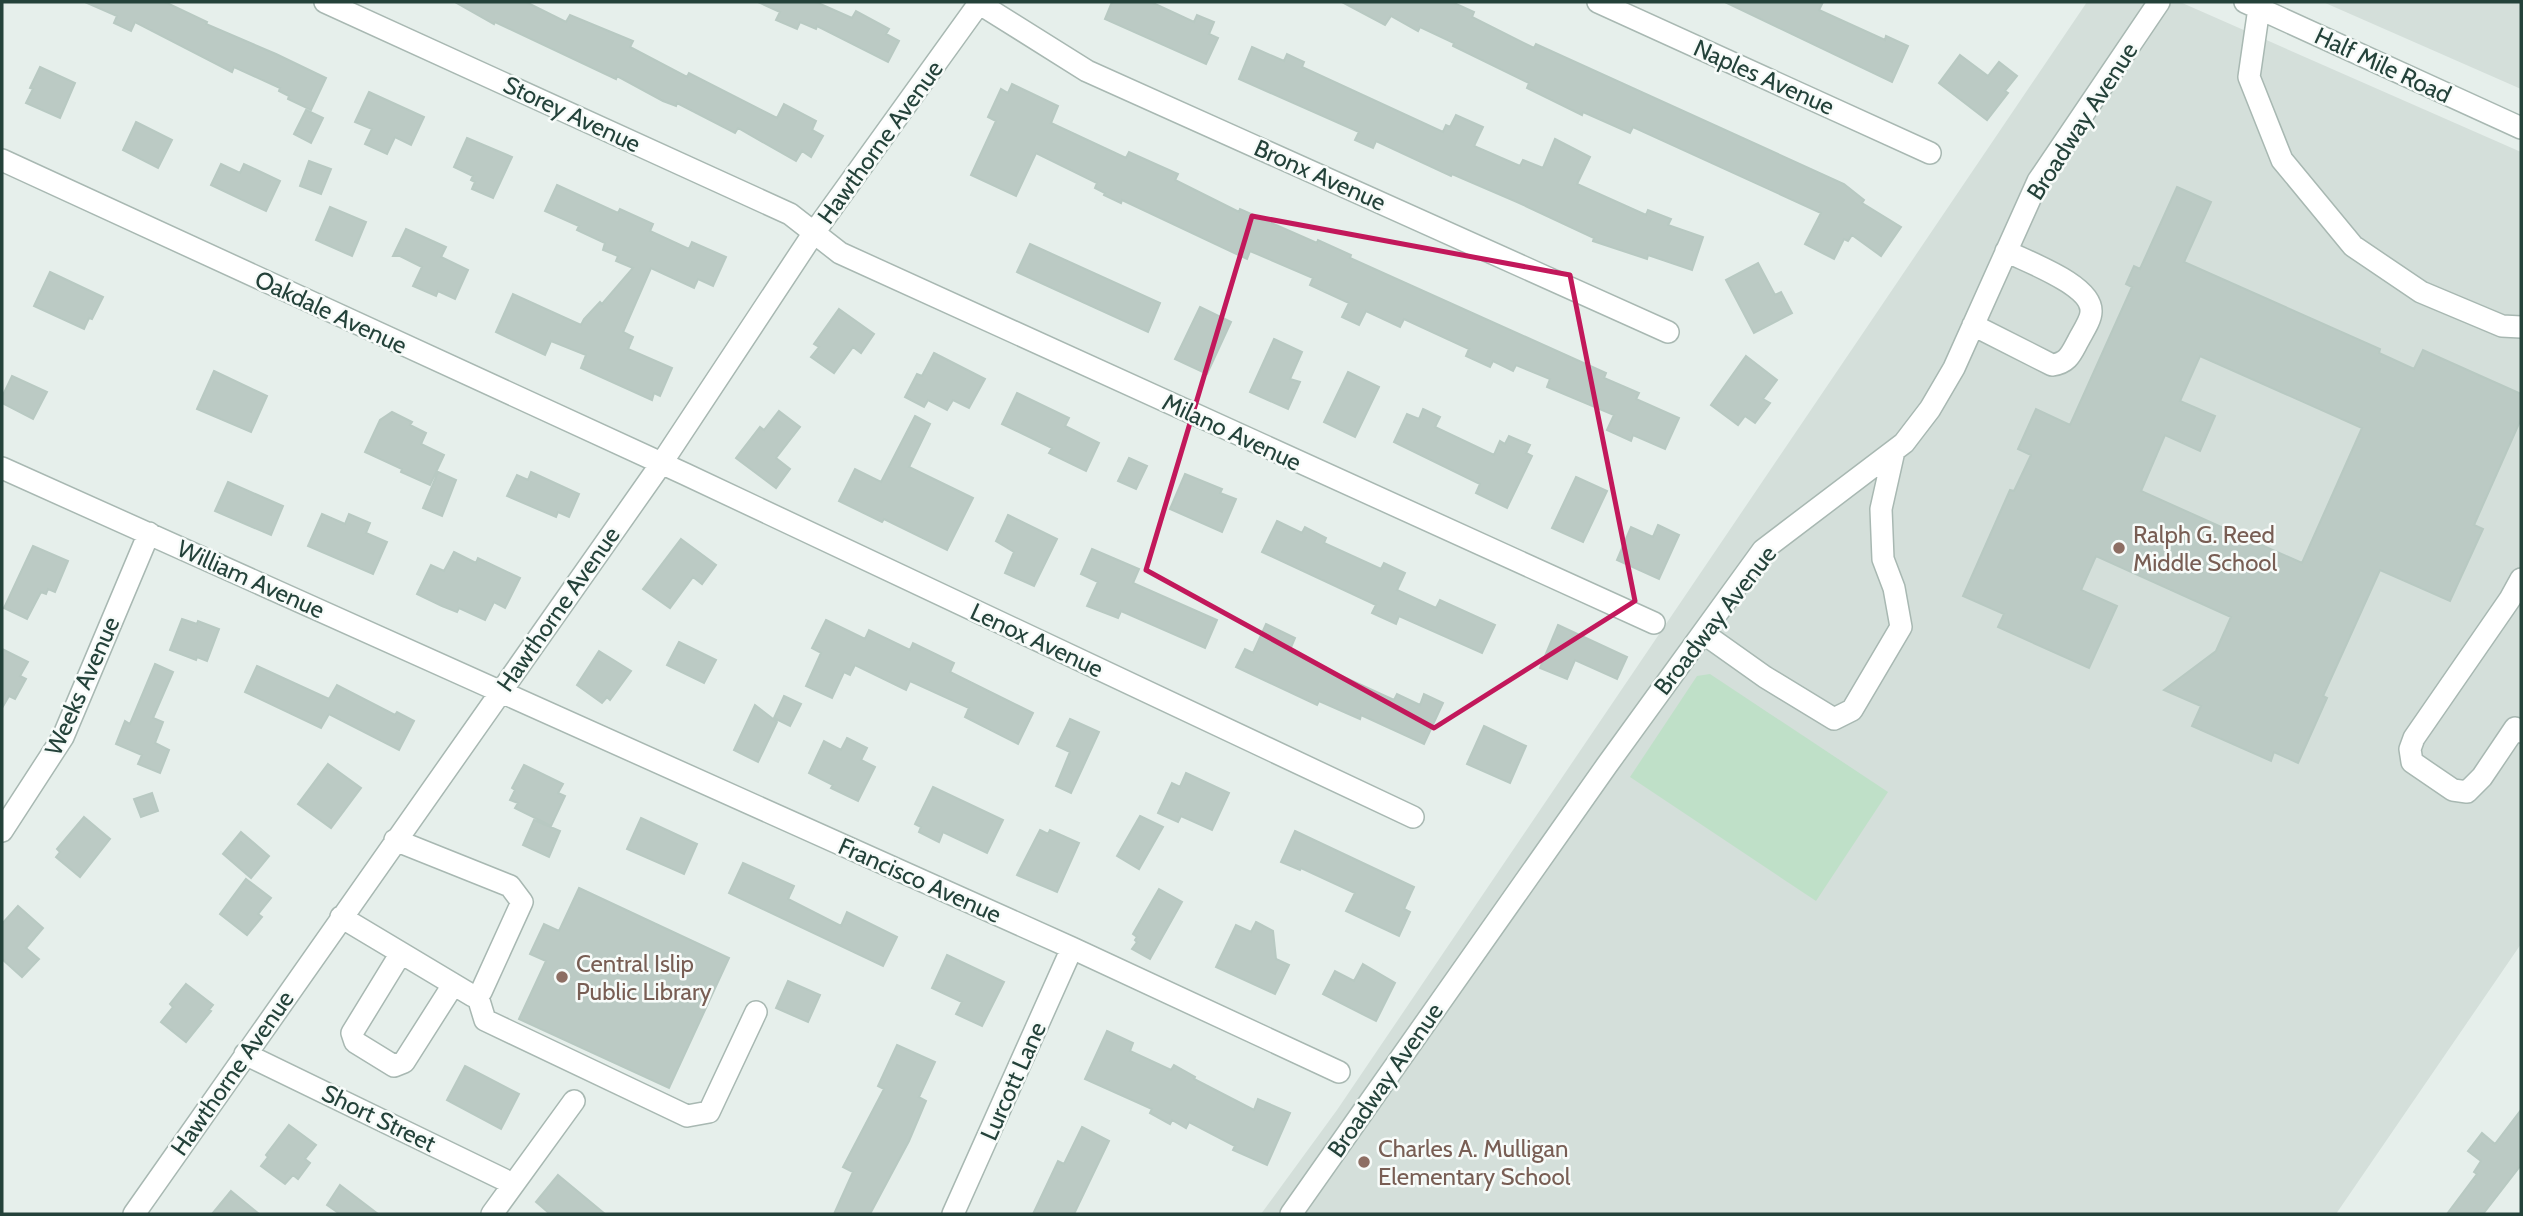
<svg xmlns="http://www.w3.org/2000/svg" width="2523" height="1216" font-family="Cabin,sans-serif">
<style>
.built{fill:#d4dfda}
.green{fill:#bfe0c8}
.building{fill:#bbcac4;stroke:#b8c9c2;stroke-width:2;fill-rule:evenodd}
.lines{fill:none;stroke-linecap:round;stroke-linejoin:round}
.minor-casing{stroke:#a8b8b2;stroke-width:24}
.minor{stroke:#fff;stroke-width:21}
.marked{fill:none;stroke:#c2185b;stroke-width:5;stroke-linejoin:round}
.education-dot{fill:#8d6e63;stroke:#f7fbf9;stroke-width:2.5}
.labels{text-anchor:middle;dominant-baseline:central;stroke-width:5;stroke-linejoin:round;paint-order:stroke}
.street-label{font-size:24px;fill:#24423a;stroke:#f7fbf9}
.education-label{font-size:24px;fill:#785e54;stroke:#f7fbf9;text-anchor:start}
</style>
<rect width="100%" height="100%" fill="#e6efeb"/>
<path class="built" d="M 2087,2 L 2180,2 L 2521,152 L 2521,944 L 2336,1214 L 1261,1214 L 1337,1110 Z
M 2323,2 L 2521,2 L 2521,89 Z"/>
<path class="green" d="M 1710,674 L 1888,792 L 1816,901 L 1630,777 L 1697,676 Z"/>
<path class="building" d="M 85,2 L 165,2 L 207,22 L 206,24 L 276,54 L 326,78 L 311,110 L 288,99 L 289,96 L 279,91 L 280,88 L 234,67 L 232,72 L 135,22 L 131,31 L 114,23 L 117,16 Z
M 455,2 L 526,2 L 566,22 L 570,15 L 633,41 L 630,47 L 687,77 L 689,73 L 777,118 L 784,104 L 816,121 L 812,130 L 823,136 L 811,157 L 802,151 L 796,161 L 738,128 L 735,133 L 677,103 L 676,106 L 663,101 L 617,76 L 616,79 L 495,22 L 494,24 Z
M 758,2 L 816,2 L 852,18 L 856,11 L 889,29 L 886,34 L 899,41 L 888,62 L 817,26 L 816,29 L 800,22 L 797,29 L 776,20 L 780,12 Z
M 1112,2 L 1151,2 L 1194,22 L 1197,15 L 1214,22 L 1209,34 L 1218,38 L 1206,64 L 1105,19 Z
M 1342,2 L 1452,2 L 1474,12 L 1472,17 L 1534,48 L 1536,44 L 1844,184 L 1864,200 L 1862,203 L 1901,227 L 1881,256 L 1852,235 L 1848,241 L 1844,239 L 1834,259 L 1805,244 L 1821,213 L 1633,127 L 1630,133 L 1583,112 L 1582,115 L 1527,88 L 1529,83 L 1453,46 L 1454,43 L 1420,27 L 1418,31 L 1391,16 L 1385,25 Z
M 1725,2 L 1823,2 L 1819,10 L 1885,40 L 1886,36 L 1908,46 L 1892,82 Z
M 1252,47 L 1284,61 L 1287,54 L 1304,62 L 1302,67 L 1443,132 L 1446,125 L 1450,127 L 1456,115 L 1483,127 L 1474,146 L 1520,166 L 1523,160 L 1543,168 L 1555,139 L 1590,157 L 1577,184 L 1646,215 L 1648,210 L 1671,219 L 1668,225 L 1703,237 L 1692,270 L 1648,255 L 1647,259 L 1593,241 L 1594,238 L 1517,202 L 1452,174 L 1451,176 L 1376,141 L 1373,148 L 1355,140 L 1359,132 L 1239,79 Z
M 1960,55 L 1988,76 L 1999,62 L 2017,76 L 2005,91 L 2008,93 L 1987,120 L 1939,83 Z
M 40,67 L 75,83 L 60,118 L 26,103 L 33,89 L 30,88 Z
M 1012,84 L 1058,106 L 1051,123 L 1126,158 L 1129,152 L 1178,174 L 1175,180 L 1239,212 L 1240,209 L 1317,243 L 1318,240 L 1351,255 L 1350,258 L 1606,373 L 1604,378 L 1639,393 L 1636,399 L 1679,418 L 1665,449 L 1633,435 L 1631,441 L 1607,430 L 1614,415 L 1547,387 L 1550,379 L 1516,365 L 1513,371 L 1493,361 L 1490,367 L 1466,356 L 1469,349 L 1404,319 L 1400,327 L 1366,311 L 1359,325 L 1342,317 L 1349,303 L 1310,285 L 1313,278 L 1250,251 L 1247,259 L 1122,200 L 1121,203 L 1104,195 L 1105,193 L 1095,188 L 1097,183 L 1036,153 L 1016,196 L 971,175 L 996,121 L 988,117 L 1001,89 L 1008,93 Z
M 369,92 L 424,117 L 411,145 L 395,137 L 387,154 L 365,144 L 372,129 L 355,122 Z
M 306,110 L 323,118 L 311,143 L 294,134 Z
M 136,122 L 172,140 L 158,168 L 123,150 Z
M 467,138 L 512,157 L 493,198 L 472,189 L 475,182 L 471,180 L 473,176 L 454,167 Z
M 309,161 L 331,169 L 321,194 L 300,186 Z
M 221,164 L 240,173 L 244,164 L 280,181 L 266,211 L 211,185 Z
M 557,185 L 618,213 L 620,209 L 653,224 L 650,231 L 689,249 L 692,242 L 726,257 L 713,286 L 698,279 L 694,288 L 651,268 L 623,332 L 633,337 L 628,349 L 672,368 L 660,396 L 654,393 L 652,400 L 581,368 L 586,355 L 551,341 L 545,355 L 496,332 L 513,294 L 581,325 L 584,319 L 600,302 L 602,304 L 633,268 L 616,261 L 618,256 L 603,250 L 605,243 L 577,230 L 579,226 L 545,211 Z
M 2177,187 L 2211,202 L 2184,262 L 2380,349 L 2379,353 L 2414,369 L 2423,350 L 2521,394 L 2521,419 L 2474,525 L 2483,529 L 2450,601 L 2380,570 L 2323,696 L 2327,698 L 2298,763 L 2274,752 L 2271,761 L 2192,726 L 2201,706 L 2164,690 L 2216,651 L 2231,617 L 2096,556 L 2081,590 L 2117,606 L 2089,668 L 1998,627 L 2004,614 L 1963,596 L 2010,490 L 2014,491 L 2031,455 L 2018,449 L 2036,409 L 2070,425 L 2132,287 L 2126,284 L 2134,266 L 2140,269 ZM 2200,356 L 2362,428 L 2302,563 L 2141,491 L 2165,435 L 2200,451 L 2215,416 L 2180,401 Z
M 330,207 L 366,222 L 352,256 L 316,240 Z
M 406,229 L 446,247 L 441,257 L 468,270 L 455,299 L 438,291 L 436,296 L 413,286 L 422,267 L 400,256 L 393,256 Z
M 1030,244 L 1160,303 L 1148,332 L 1017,272 Z
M 1758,263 L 1775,295 L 1781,292 L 1792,313 L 1754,333 L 1726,280 Z
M 50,272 L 103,297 L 92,319 L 89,318 L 84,329 L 34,306 Z
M 1200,307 L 1231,322 L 1207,374 L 1175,359 Z
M 839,309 L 874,334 L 861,353 L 853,347 L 834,373 L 811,357 L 819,347 L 814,344 Z
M 1274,339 L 1302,352 L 1290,379 L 1300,382 L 1288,409 L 1250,392 Z
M 934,353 L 985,379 L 969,408 L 953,400 L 947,410 L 928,400 L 924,407 L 905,397 L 917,374 L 922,376 Z
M 1746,356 L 1777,380 L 1763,399 L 1770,403 L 1755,423 L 1745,416 L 1738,425 L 1711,405 Z
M 214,371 L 267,396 L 251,432 L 197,409 Z
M 1348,372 L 1379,387 L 1355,437 L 1324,422 Z
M 12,376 L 47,392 L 33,419 L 2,403 L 2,397 Z
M 1017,393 L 1069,418 L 1065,426 L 1099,443 L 1086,471 L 1049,453 L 1052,448 L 1002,424 Z
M 1423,409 L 1440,417 L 1435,427 L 1494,455 L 1500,441 L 1505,444 L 1509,436 L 1530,445 L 1526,453 L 1532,456 L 1507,508 L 1476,493 L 1480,484 L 1394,442 L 1407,414 L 1419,419 Z
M 779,411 L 800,427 L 776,458 L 790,469 L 776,488 L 736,458 L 760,427 L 764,430 Z
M 392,412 L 412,422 L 410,425 L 426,433 L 421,444 L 444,455 L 430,485 L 401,472 L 402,469 L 365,452 L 380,420 Z
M 915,416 L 930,424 L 909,467 L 973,498 L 947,550 L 884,519 L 882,522 L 839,501 L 855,469 L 881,482 Z
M 1129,458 L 1147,466 L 1136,489 L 1118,481 Z
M 438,472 L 456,480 L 442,516 L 423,508 Z
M 531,472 L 579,494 L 569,517 L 558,512 L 556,517 L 507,496 L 517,475 L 528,480 Z
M 1185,474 L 1222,489 L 1220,493 L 1236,499 L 1222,532 L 1170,509 Z
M 1576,477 L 1607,491 L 1583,542 L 1552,528 Z
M 228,482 L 283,506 L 271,535 L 215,511 Z
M 322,514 L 345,524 L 349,514 L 370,523 L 366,533 L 387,542 L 373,574 L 308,546 Z
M 1008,515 L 1057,539 L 1034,586 L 1005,573 L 1014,552 L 996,541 Z
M 1277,521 L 1302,533 L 1305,527 L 1326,538 L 1324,543 L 1381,569 L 1384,563 L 1405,573 L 1397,590 L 1436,608 L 1440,600 L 1495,625 L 1482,653 L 1399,616 L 1396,624 L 1372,613 L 1376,605 L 1262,552 Z
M 1658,525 L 1679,535 L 1659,579 L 1617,560 L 1631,527 L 1653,537 Z
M 681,539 L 716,565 L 702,584 L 693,577 L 670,608 L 643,589 Z
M 33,546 L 68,561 L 55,592 L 48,589 L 46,594 L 41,592 L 27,619 L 4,608 Z
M 1092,549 L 1139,569 L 1133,583 L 1217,620 L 1205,648 L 1121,611 L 1118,618 L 1087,606 L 1098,582 L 1081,574 Z
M 454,552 L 476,563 L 478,558 L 520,578 L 505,608 L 494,602 L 485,620 L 459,608 L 457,612 L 442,606 L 417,594 L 431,565 L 444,571 Z
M 182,619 L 197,624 L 198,621 L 219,629 L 207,661 L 197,657 L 196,660 L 170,650 Z
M 826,620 L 865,639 L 869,630 L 910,650 L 913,643 L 954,663 L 950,672 L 1033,713 L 1018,744 L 965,717 L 969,708 L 910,681 L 906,690 L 855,665 L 850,675 L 844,672 L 832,698 L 806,686 L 821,653 L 812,648 Z
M 1266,624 L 1295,638 L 1289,652 L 1394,700 L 1397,694 L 1420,705 L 1424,694 L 1443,703 L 1424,744 L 1361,715 L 1360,719 L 1319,701 L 1317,705 L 1236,667 L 1245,649 L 1253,653 Z
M 1558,625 L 1627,657 L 1617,679 L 1575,660 L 1567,679 L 1540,668 Z
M 679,642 L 716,660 L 704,683 L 667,665 Z
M 2,649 L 28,662 L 20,676 L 26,679 L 15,699 L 9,696 L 2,708 Z
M 599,651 L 631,671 L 610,700 L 607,697 L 602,703 L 577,685 Z
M 155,664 L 173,672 L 153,718 L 163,722 L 155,743 L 169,750 L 160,773 L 138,764 L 142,755 L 116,744 L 125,721 L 130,724 Z
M 257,666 L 329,699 L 337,685 L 395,715 L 397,712 L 414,721 L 399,750 L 329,714 L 321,728 L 245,692 Z
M 784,696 L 801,704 L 790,726 L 774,718 Z
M 755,705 L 777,722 L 758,762 L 734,750 Z
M 1070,719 L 1099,732 L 1071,793 L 1056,786 L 1070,752 L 1057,746 Z
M 1484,726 L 1526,746 L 1510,783 L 1467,764 Z
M 847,738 L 867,748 L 861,760 L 875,767 L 858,801 L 831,788 L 833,785 L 809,773 L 824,741 L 841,750 Z
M 328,764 L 361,788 L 331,828 L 298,804 Z
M 524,765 L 563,784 L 558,793 L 565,796 L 551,826 L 515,808 L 518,803 L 510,800 L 515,790 L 512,788 Z
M 1186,773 L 1229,793 L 1212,830 L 1181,816 L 1178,822 L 1158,813 L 1172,783 L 1180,787 Z
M 933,787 L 1003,820 L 987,853 L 943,832 L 939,842 L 919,832 L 921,827 L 915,824 Z
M 152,793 L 158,811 L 141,817 L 134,799 Z
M 1140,816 L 1163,827 L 1139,869 L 1117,856 Z
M 84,817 L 110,839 L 80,877 L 56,857 L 60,852 L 57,849 Z
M 641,818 L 697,844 L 684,874 L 627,849 Z
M 534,820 L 560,831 L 549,857 L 523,845 Z
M 1040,830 L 1048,834 L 1050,830 L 1079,843 L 1057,892 L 1017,875 Z
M 1295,831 L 1414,887 L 1404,909 L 1410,912 L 1399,936 L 1346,911 L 1355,893 L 1301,868 L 1300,870 L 1281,862 Z
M 241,832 L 269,856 L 251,878 L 223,854 Z
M 743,863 L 794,886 L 788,899 L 841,926 L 847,912 L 897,937 L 883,966 L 729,893 Z
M 246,879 L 271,898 L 258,914 L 262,917 L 247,935 L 220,914 Z
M 579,888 L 729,958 L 669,1088 L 519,1019 L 546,961 L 530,954 L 544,924 L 559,931 Z
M 1159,889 L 1182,902 L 1150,959 L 1132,949 L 1137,942 L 1135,940 L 1137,937 L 1133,934 Z
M 18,906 L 43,928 L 26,948 L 39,959 L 22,977 L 2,959 L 2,924 Z
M 1256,922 L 1273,931 L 1276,959 L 1289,965 L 1275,994 L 1216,967 L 1236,925 L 1251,932 Z
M 947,955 L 1004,982 L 982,1026 L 956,1014 L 962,1002 L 932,988 Z
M 1363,964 L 1395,983 L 1376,1021 L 1323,994 L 1335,971 L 1354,981 Z
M 788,981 L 820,995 L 808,1022 L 776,1008 Z
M 186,984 L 213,1005 L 209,1010 L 211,1011 L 186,1042 L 161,1022 L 173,1007 L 170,1004 Z
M 1107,1031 L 1133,1043 L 1130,1051 L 1171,1070 L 1174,1065 L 1195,1077 L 1194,1079 L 1254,1110 L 1258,1099 L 1290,1113 L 1267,1165 L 1233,1150 L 1235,1146 L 1189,1122 L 1186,1128 L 1172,1120 L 1170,1124 L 1150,1113 L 1152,1109 L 1085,1079 Z
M 897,1045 L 935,1062 L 919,1097 L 926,1101 L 909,1141 L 870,1214 L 834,1214 L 853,1172 L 843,1167 L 884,1089 L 878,1086 Z
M 465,1066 L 519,1094 L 501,1129 L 447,1100 Z
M 2521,1110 L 2521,1165 L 2483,1214 L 2447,1214 L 2477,1174 L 2474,1172 L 2481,1161 L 2468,1151 L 2482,1133 L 2495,1144 Z
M 289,1125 L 316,1145 L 305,1159 L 310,1163 L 298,1179 L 293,1175 L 285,1184 L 261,1166 L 268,1157 L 266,1155 Z
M 1082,1127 L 1109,1141 L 1074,1214 L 1033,1214 L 1058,1161 L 1064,1164 Z
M 558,1175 L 605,1214 L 550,1214 L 536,1202 Z
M 340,1185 L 378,1214 L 340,1214 L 327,1205 Z
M 231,1191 L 259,1214 L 212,1214 Z"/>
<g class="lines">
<g class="minor-casing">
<path id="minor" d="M 325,2 L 790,214 L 840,253 L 1654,623
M 977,2 L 1087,71 L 1668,332
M 1598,2 L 1930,153
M 2245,2 L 2521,128
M 2259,8 L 2249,77 L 2282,160 L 2353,246 L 2421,292 L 2502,326 L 2521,327
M 2,160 L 685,474 L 1413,817
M 1973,325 L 2052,365 C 2068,363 2071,354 2078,341 C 2082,333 2091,320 2091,312 C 2093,285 2027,262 2006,251
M 2,468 L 1072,948 L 1339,1072
M 2521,579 L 2510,599 L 2414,738 L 2410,749 L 2412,762 L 2453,790 L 2467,792 L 2482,777 L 2515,728 L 2521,732
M 1703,633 L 1765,677 L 1834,719 L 1852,710 L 1901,627 L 1894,588 L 1883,559 L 1881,509 L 1894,451
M 2,831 L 63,737 L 149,533
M 341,917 L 473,996 L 481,992 L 522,902 L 510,886 L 395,840
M 401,953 L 352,1033 L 355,1042 L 394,1066 L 404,1062 L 453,985
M 477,994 L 485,1020 L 687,1116 L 709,1112 L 756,1012
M 245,1054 L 513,1184
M 134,1214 L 661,464 L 813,234 L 980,2
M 492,1214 L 574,1101
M 953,1214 L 1072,948
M 1291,1214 L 1607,765 L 1763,550 L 1904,443 L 1930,409 L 1954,368 L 2038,181 L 2159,2"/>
</g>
<use href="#minor" class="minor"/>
</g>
<path class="marked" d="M 1252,216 L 1570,275 L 1635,601 L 1434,728 L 1146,570 Z"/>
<g class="education-dot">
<circle cx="2119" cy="548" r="7"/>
<circle cx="562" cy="977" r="7"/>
<circle cx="1364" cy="1162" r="7"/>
</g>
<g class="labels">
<g class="street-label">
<text transform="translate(2383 65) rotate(25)">Half Mile Road</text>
<text transform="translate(1764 77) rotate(24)">Naples Avenue</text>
<text transform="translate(572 114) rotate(25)">Storey Avenue</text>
<text transform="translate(2082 121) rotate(-57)">Broadway Avenue</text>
<text transform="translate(880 142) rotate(-54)">Hawthorne Avenue</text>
<text transform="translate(1320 175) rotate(24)">Bronx Avenue</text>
<text transform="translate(331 312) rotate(25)">Oakdale Avenue</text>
<text transform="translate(1232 432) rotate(25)">Milano Avenue</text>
<text transform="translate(251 579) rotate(24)">William Avenue</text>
<text transform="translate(558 609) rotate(-55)">Hawthorne Avenue</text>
<text transform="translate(1715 620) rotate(-52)">Broadway Avenue</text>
<text transform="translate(1037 640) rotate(25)">Lenox Avenue</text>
<text transform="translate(82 686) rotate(-66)">Weeks Avenue</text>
<text transform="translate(920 880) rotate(24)">Francisco Avenue</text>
<text transform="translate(232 1073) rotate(-55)">Hawthorne Avenue</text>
<text transform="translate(1385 1080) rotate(-55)">Broadway Avenue</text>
<text transform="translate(1013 1081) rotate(-66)">Lurcott Lane</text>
<text transform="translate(379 1118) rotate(26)">Short Street</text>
</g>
<g class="education-label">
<text x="2133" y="534">Ralph G. Reed<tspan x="2133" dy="28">Middle School</tspan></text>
<text x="576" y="963">Central Islip<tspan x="576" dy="28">Public Library</tspan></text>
<text x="1378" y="1148">Charles A. Mulligan<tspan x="1378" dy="28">Elementary School</tspan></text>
</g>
</g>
<rect width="2523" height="1216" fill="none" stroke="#24423a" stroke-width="7"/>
</svg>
